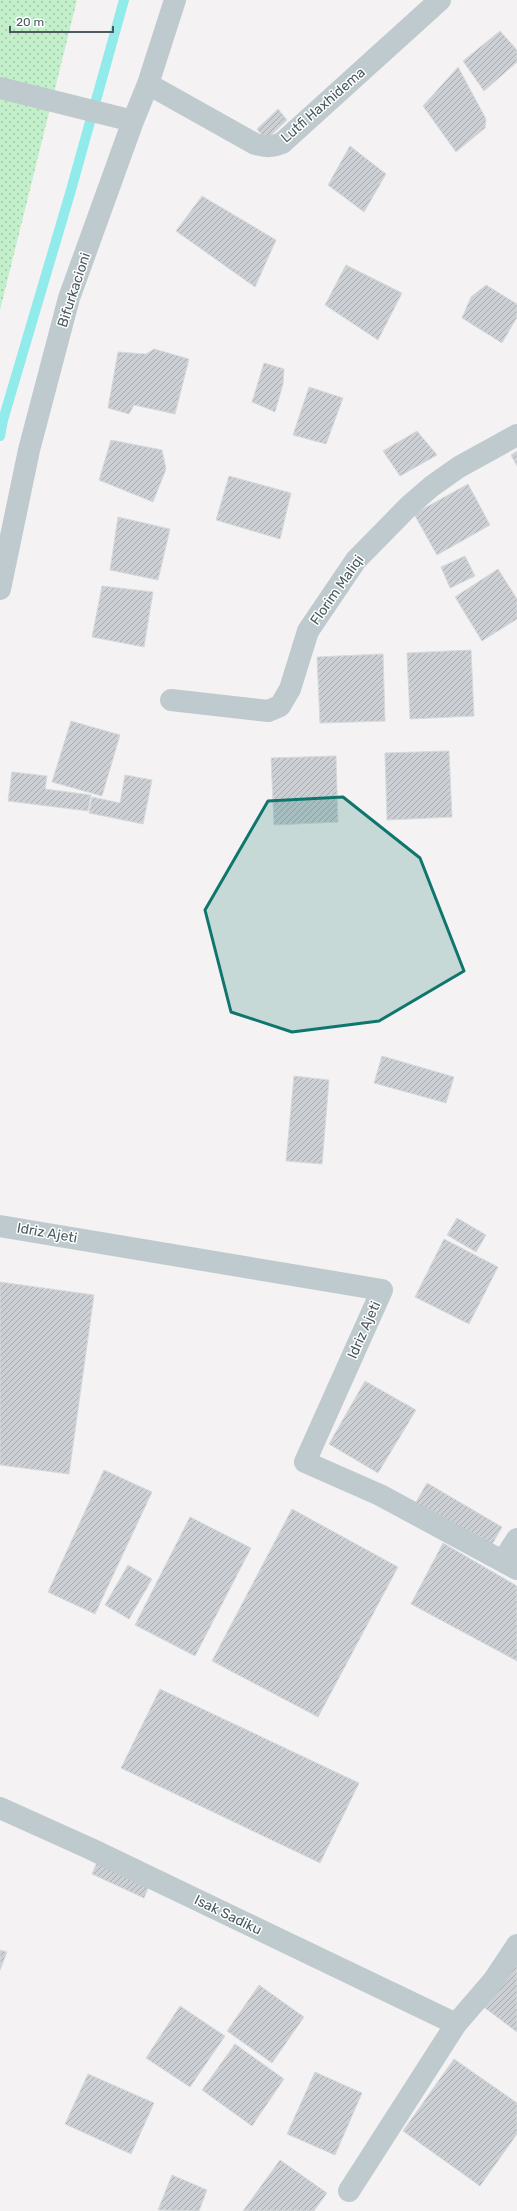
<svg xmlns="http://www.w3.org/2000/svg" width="517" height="2211" font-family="Rubik,sans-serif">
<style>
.green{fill:url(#green-dots)}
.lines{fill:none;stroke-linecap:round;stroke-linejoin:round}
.stream{stroke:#91ebea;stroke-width:10}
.building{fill:url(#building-hatch);stroke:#d6dadd}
.street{stroke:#becace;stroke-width:22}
.marked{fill:#0f766e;fill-opacity:0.2;stroke:#0f766e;stroke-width:3;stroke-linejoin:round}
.labels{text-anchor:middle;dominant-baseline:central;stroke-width:3;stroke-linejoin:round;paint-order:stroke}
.street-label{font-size:14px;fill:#4a5a5f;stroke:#fff}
</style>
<defs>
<pattern id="green-dots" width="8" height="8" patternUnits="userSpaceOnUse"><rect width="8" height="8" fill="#c3efcb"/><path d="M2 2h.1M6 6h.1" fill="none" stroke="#a0c5a8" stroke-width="1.8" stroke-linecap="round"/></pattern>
<pattern id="building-hatch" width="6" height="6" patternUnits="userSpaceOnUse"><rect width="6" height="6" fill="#ccd0d4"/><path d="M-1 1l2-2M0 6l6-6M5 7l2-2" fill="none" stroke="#a8acaf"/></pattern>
</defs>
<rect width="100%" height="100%" fill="#f4f2f2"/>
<path class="green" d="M 0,0 L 77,0 L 0,310 Z"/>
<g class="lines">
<path class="stream" d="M 0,436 L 3,420 L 71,190 L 124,0"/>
</g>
<path class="building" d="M 500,31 L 517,50 L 517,62 L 484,91 L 463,61 Z
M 458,67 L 486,119 L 485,128 L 456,152 L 423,106 Z
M 278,109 L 287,120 L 266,140 L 257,129 Z
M 350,146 L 386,174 L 364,212 L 328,185 Z
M 202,196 L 276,240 L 255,287 L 176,231 Z
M 346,265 L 402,293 L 378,340 L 325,305 Z
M 486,285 L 517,304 L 517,317 L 502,343 L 462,318 L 471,297 Z
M 154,349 L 189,359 L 175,414 L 134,405 L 129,414 L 108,408 L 118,352 L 146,354 Z
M 264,363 L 284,369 L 283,384 L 275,412 L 252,402 Z
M 309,387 L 343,398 L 326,444 L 293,435 Z
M 417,431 L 437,455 L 400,476 L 383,451 Z
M 111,440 L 162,450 L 166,469 L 153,502 L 99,480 Z
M 517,451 L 517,466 L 511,455 Z
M 229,476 L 291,493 L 280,539 L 216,520 Z
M 468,484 L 490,525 L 437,555 L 414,514 Z
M 118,517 L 170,529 L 158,580 L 110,570 Z
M 465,556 L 475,576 L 450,588 L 441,567 Z
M 498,569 L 517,599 L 517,619 L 482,641 L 455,597 Z
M 102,586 L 153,592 L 144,647 L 92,637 Z
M 471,650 L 474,716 L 410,719 L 407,653 Z
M 383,654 L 385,721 L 320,723 L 317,657 Z
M 71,721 L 120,735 L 102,796 L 52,782 Z
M 449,751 L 452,817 L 387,820 L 385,753 Z
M 336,756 L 338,822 L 274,825 L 271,758 Z
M 12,772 L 47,776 L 45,789 L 91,795 L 88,811 L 8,801 Z
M 125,775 L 152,780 L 143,824 L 89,813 L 92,797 L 120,803 Z
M 382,1056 L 454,1077 L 446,1103 L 374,1083 Z
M 294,1076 L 329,1080 L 322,1164 L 286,1161 Z
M 457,1218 L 486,1235 L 476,1252 L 447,1235 Z
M 444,1239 L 498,1267 L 469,1324 L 415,1297 Z
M 0,1282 L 94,1295 L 69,1474 L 0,1465 Z
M 365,1381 L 416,1410 L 378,1473 L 329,1444 Z
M 104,1470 L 152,1492 L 95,1614 L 48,1592 Z
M 427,1483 L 502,1527 L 490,1548 L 415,1504 Z
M 292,1509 L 398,1567 L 318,1717 L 212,1661 Z
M 190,1517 L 251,1548 L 195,1656 L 135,1625 Z
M 443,1543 L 517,1586 L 517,1661 L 411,1604 Z
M 128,1565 L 152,1579 L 129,1619 L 105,1605 Z
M 160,1689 L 359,1783 L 320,1863 L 121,1768 Z
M 98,1860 L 150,1883 L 144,1898 L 92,1874 Z
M 0,1950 L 7,1952 L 0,1970 Z
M 517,1957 L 517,2032 L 481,2005 Z
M 259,1985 L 304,2017 L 272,2063 L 227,2031 Z
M 180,2006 L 225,2036 L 190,2087 L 146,2058 Z
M 235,2044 L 284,2079 L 252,2126 L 202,2090 Z
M 454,2059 L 517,2103 L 517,2134 L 480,2186 L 403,2131 Z
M 315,2072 L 362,2093 L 335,2155 L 287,2134 Z
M 88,2074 L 154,2103 L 131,2154 L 65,2124 Z
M 280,2160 L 327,2193 L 314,2211 L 243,2211 Z
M 172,2175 L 207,2190 L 199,2211 L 158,2210 Z"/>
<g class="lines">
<path class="street" d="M 148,84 L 255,144 C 266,147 272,147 282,143 L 440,0
M 0,88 L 133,121
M 0,589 L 29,450 L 69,298 L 133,121 L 148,84 L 175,0
M 171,700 L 268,711 L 280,706 L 290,689 L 308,631 L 356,560 L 410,505 L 432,486 L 459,467 L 517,435
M 0,1226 L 382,1290 L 305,1462 L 380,1495 L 517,1569
M 503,1561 L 517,1539
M 0,1808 L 91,1849 L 456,2024 L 493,1981 L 517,1945
M 349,2191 L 456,2024"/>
</g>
<path class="marked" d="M 343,797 L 420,858 L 464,971 L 379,1021 L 292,1032 L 231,1012 L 205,910 L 268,801 Z"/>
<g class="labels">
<g class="street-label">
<text transform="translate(323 105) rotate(-41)">Lutfi Haxhidema</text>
<text transform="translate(74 290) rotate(-72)">Bifurkacioni</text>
<text transform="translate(337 590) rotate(-55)">Florim Maliqi</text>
<text transform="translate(47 1233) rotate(10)">Idriz Ajeti</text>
<text transform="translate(364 1330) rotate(-66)">Idriz Ajeti</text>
<text transform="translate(228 1915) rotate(26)">Isak Sadiku</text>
</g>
</g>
<path d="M10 26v6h103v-6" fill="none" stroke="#4a5a5f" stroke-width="2"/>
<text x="16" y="26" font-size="12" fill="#4a5a5f" stroke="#ffffff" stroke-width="3" paint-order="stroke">20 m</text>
</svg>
